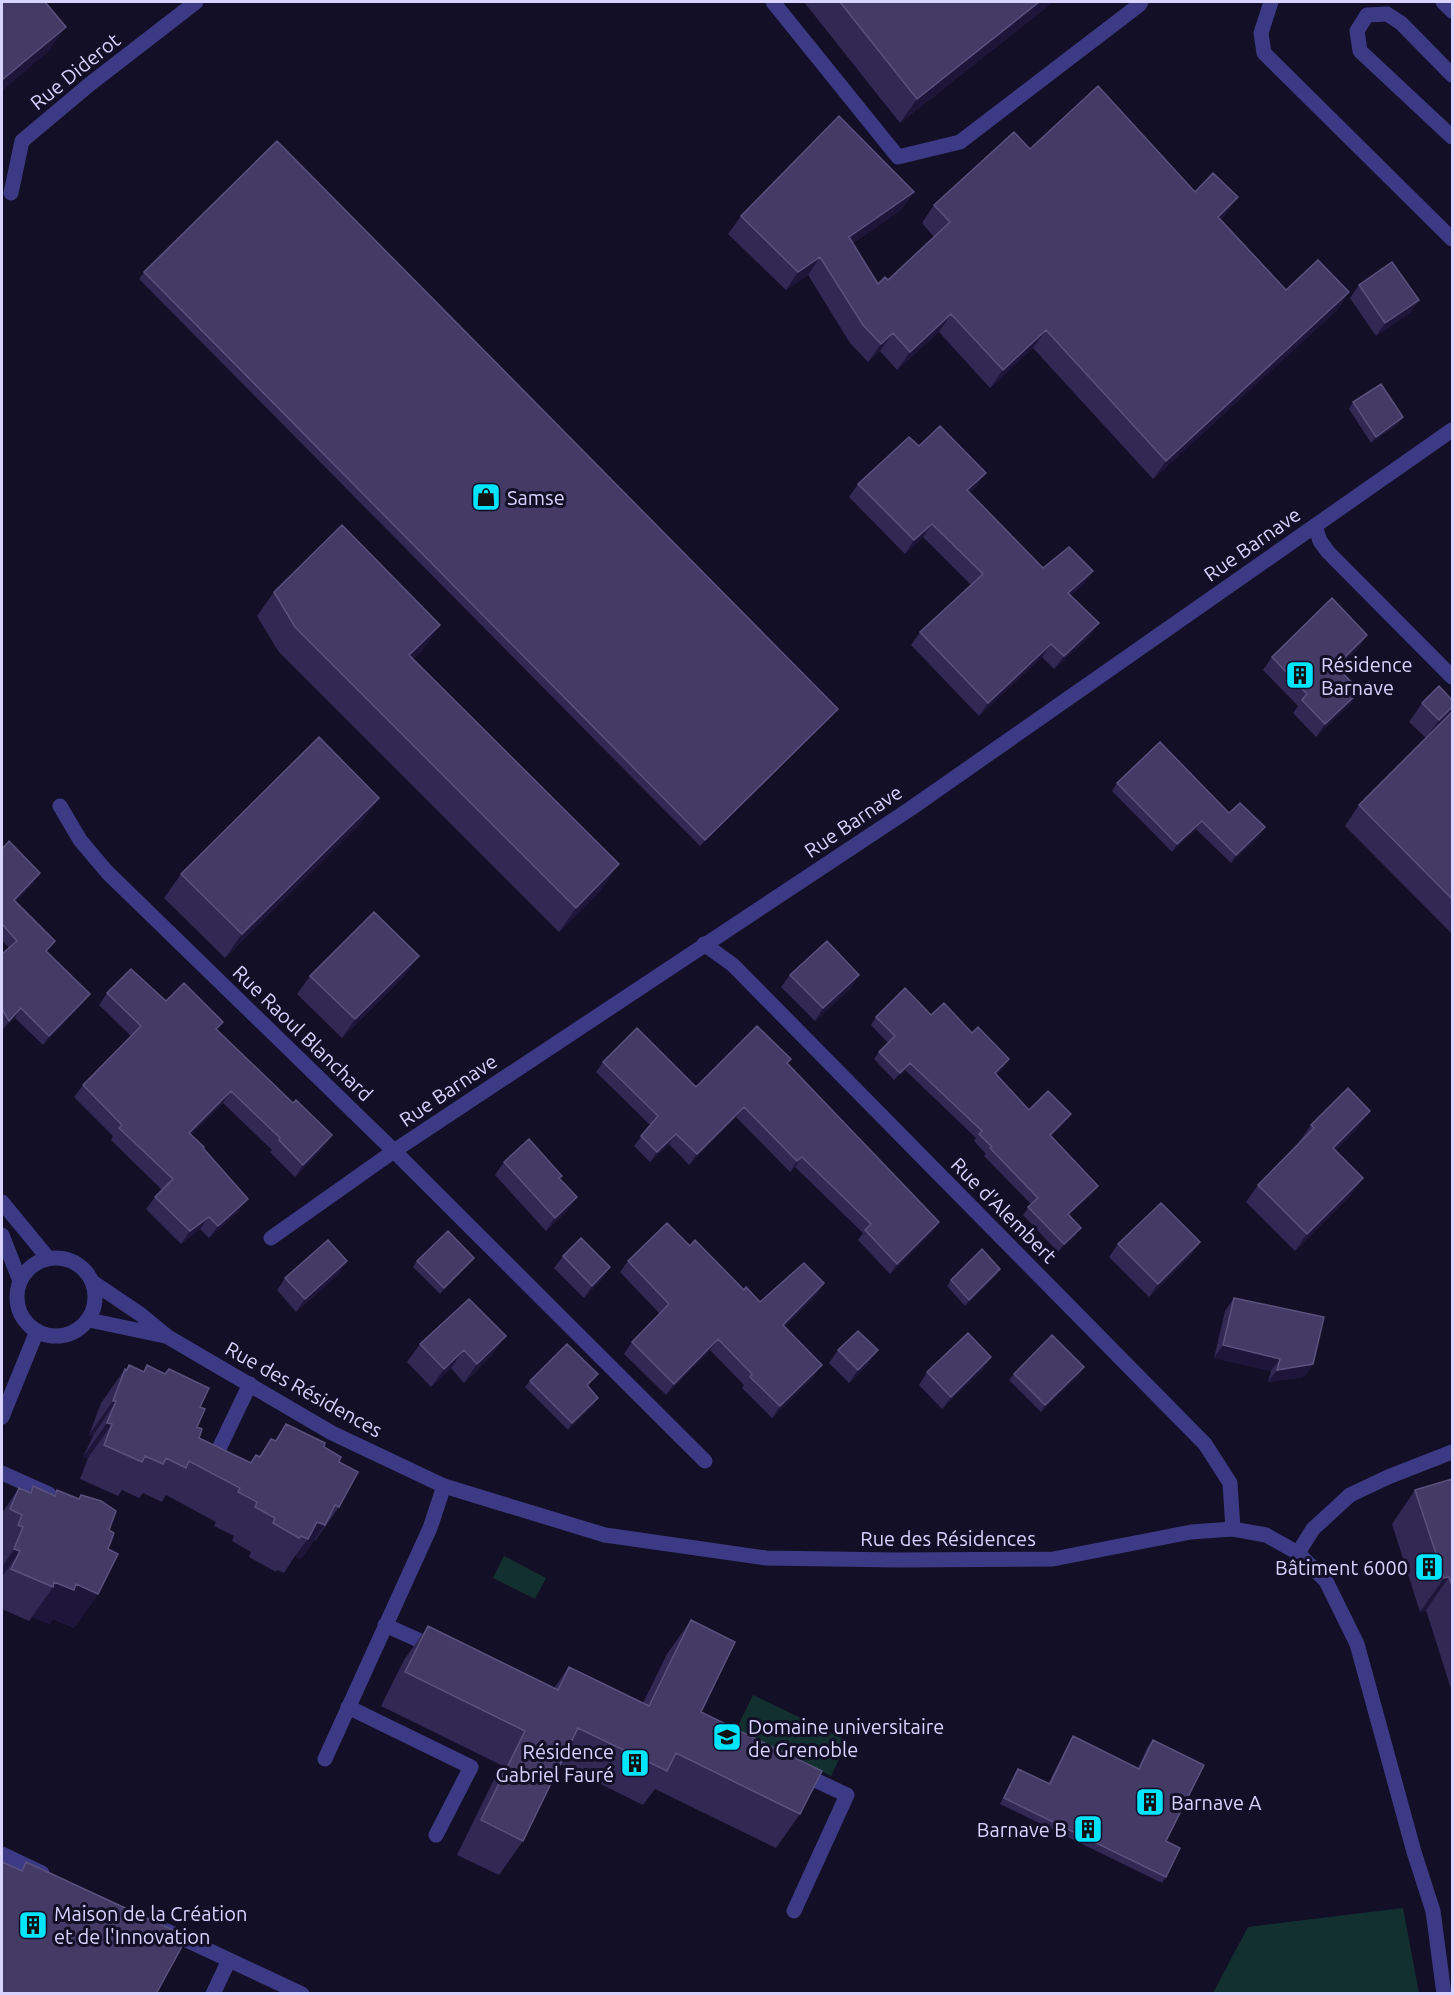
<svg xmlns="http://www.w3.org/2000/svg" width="1454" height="1995" font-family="Ubuntu,sans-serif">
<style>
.green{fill:#12302f}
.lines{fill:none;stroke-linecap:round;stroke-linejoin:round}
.service{stroke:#3d3a85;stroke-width:15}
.minor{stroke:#3d3a85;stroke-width:15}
.tertiary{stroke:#3d3a85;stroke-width:15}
.wall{fill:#312854}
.shaded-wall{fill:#1d163a}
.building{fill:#433a66;stroke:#5a527e;stroke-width:1.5}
.labels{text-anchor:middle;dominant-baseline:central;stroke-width:6;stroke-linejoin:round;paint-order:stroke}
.street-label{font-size:20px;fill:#d9d4ff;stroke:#130f26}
.poi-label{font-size:20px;fill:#d9d4ff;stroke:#130f26;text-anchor:start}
</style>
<rect width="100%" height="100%" fill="#130f26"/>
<path class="green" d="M 504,1556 L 546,1578 L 535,1599 L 493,1578 Z
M 753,1695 L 848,1741 L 831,1776 L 736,1730 Z
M 1403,1908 L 1419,1993 L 1213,1993 L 1248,1927 Z"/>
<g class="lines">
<path class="service" d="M 773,2 L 898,157 L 960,142 L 1139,5 L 1141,2
M 1271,2 L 1261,33 L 1264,53 L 1452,239
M 1443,2 L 1452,11
M 1452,75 L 1401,23 L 1387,14 L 1367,15 L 1357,31 L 1360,51 L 1452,137
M 1315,526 L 1320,541 L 1328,552 L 1452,677
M 216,1455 L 250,1384
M 2,1473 L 49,1494
M 1298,1553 L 1313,1529 L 1350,1495 L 1388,1477 L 1452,1452
M 385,1625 L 436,1648
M 348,1707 L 471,1767 L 436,1835
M 325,1759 L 430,1528 L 444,1486
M 794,1911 L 847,1795 L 800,1773
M 213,1994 L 229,1960"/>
<path class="minor" d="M 11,193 L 22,141 L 90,84 L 196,2
M 60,806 L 80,840 L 107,872 L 394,1151 L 705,1461
M 704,944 L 733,965 L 1205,1444 L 1230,1483 L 1233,1529
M 271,1238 L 394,1151 L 910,809 L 1452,430
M 2,1417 L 37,1331
M 2,1854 L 42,1873
M 167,1931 L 302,1994"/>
<path class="tertiary" d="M 2,1202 L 48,1258
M 2,1235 L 20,1281
M17 1297a39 39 0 1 1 78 0a39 39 0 1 1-78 0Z
M 94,1283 L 140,1314 L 168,1337 L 332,1433 L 444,1486 L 605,1535 L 766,1558 L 897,1560 L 1053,1559 L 1191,1532 L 1233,1529 L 1266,1535 L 1298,1553 L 1326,1581 L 1357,1644 L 1414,1852 L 1433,1911 L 1444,1994
M 89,1320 L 165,1336"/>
</g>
<path class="wall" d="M 804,2 L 1053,2 L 900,123 Z
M 1030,149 L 1195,192 L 1238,197 L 1225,215 L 1221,219 L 1286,290 L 1349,292 L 1337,310 L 1153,479 L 1033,348 L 990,388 L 939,332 L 897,370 L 880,351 L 868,362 L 850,343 L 808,275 L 786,290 L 728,234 L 741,216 L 914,192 L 901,210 L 853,243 L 878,284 L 888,280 L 934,237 L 922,223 L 934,205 Z
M 144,272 L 833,715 L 700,846 L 139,279 Z
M 1359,285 L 1419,300 L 1410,313 L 1376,336 L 1350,298 Z
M 1353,402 L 1403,417 L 1398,424 L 1371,443 L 1349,409 Z
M 919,446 L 977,486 L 969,493 L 1043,568 L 1084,584 L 1071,595 L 1090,636 L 1054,669 L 1042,657 L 979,716 L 911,645 L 920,632 L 971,585 L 923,537 L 905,554 L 849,497 L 858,484 Z
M 274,592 L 423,650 L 413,659 L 602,889 L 559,932 L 278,651 L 257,616 Z
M 1367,635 L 1359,648 L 1338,668 L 1360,691 L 1351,703 L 1316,737 L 1293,713 L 1298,706 L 1263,670 L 1272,657 Z
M 1452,700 L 1452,708 L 1444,721 L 1452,712 L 1452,934 L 1345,826 L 1359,805 L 1426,738 L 1409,722 L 1422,703 Z
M 1117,783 L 1229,813 L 1265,827 L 1260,835 L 1231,863 L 1196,829 L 1172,852 L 1112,791 Z
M 362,822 L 225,958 L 164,898 L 181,874 Z
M 2,849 L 34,882 L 15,902 L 47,952 L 90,994 L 83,1003 L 43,1045 L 15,1018 L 2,1030 L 2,954 L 9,948 L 2,940 Z
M 406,974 L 342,1038 L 297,994 L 310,976 Z
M 790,975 L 851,988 L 815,1021 L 781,987 Z
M 107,993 L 166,1001 L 217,1030 L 293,1103 L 332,1135 L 324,1147 L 295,1177 L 270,1152 L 272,1150 L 223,1103 L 191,1134 L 203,1149 L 239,1211 L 209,1238 L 200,1229 L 181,1244 L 146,1209 L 155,1197 L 162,1190 L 111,1140 L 113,1136 L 74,1097 L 83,1085 L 131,1036 L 99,1005 Z
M 931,1015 L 972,1033 L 1009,1059 L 1004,1067 L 996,1075 L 1029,1110 L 1065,1122 L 1051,1136 L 1093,1193 L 1069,1215 L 1076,1235 L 1058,1252 L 1023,1215 L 1031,1204 L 984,1156 L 986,1154 L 974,1141 L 976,1138 L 905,1070 L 894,1080 L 874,1059 L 879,1052 L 888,1043 L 871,1025 L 876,1017 Z
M 603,1062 L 696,1087 L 788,1064 L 932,1232 L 890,1274 L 858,1240 L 863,1233 L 795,1167 L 790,1172 L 736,1117 L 689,1165 L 669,1144 L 650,1162 L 634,1146 L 650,1125 L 596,1072 Z
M 1311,1125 L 1358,1128 L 1336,1150 L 1351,1195 L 1295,1251 L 1246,1202 L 1258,1185 L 1300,1143 L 1299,1142 Z
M 504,1162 L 562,1176 L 559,1179 L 568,1210 L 546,1231 L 495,1175 Z
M 1200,1242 L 1191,1255 L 1149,1297 L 1109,1257 L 1118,1244 Z
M 690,1246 L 744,1290 L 760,1302 L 824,1283 L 817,1294 L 784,1327 L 814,1376 L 772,1418 L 742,1388 L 744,1385 L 710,1350 L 666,1395 L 624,1354 L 632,1342 L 660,1314 L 620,1272 L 628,1261 Z
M 563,1256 L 610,1267 L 601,1280 L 584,1298 L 554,1268 Z
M 474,1258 L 469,1264 L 440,1294 L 413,1267 L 417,1261 Z
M 339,1274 L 296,1312 L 277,1290 L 285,1278 Z
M 996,1275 L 965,1306 L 947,1286 L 951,1280 Z
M 1234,1298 L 1313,1364 L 1304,1377 L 1268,1382 L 1271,1371 L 1214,1358 L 1225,1311 Z
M 469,1299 L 492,1355 L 464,1383 L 451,1368 L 431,1387 L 407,1362 L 420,1344 Z
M 838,1350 L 869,1363 L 849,1383 L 829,1363 Z
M 991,1357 L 982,1370 L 942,1409 L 919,1385 L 927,1372 Z
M 129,1365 L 143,1372 L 147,1365 L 200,1407 L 197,1427 L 199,1438 L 250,1463 L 256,1455 L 259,1456 L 271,1439 L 275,1441 L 286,1424 L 324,1447 L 339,1462 L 339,1507 L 315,1541 L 314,1540 L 301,1559 L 295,1556 L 284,1573 L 277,1570 L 276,1572 L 249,1557 L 251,1552 L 232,1541 L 234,1536 L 214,1526 L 216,1522 L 166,1495 L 162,1502 L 143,1493 L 139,1498 L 122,1490 L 118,1496 L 80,1479 L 88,1458 L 83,1457 L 93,1436 L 89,1435 L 101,1403 L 125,1369 L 126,1370 Z
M 598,1374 L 588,1386 L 594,1404 L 568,1430 L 525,1387 L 530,1381 Z
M 1014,1374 L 1080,1374 L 1041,1412 L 1009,1380 Z
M 1452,1479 L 1452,1692 L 1426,1610 L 1420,1612 L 1392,1524 L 1415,1490 Z
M 33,1486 L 53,1495 L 57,1490 L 78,1499 L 81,1495 L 109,1530 L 108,1549 L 98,1594 L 74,1628 L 53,1619 L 50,1624 L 32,1617 L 29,1621 L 2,1609 L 2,1513 L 19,1488 L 29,1492 Z
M 691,1620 L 701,1712 L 800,1814 L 776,1848 L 655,1789 L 643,1805 L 560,1764 L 523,1841 L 499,1875 L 457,1855 L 501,1765 L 381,1706 L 404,1660 L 428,1626 L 554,1688 L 569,1667 L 643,1703 L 667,1654 Z
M 1073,1736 L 1138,1768 L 1148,1746 L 1153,1740 L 1166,1841 L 1166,1877 L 1162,1883 L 1000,1804 L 1014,1776 L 1018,1769 L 1048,1784 L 1069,1742 Z"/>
<path class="shaded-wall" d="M 1039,2 L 1053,2 L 900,123 L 917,99 Z
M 66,27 L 49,51 L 2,91 L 2,80 Z
M 914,192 L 901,210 L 836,255 L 849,237 Z
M 1238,197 L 1225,215 L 1206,235 L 1218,217 Z
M 820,257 L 808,275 L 786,290 L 798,272 Z
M 1349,292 L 1337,310 L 1153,479 L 1166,461 Z
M 1419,300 L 1410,313 L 1376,336 L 1385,323 Z
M 951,314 L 939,332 L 897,370 L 910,352 Z
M 1046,330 L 1033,348 L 990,388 L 1003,370 Z
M 893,333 L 880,351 L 868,362 L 881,344 Z
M 1403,417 L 1398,424 L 1371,443 L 1376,437 Z
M 986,473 L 977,486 L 958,503 L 967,490 Z
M 932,524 L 923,537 L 905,554 L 914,540 Z
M 1093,571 L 1084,584 L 1059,606 L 1068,593 Z
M 1099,623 L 1090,636 L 1054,669 L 1064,656 Z
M 440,625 L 423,650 L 392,679 L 409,655 Z
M 1367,635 L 1359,648 L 1327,679 L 1336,666 Z
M 1051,644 L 1042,657 L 979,716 L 988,703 Z
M 1360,691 L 1351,703 L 1316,737 L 1325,724 Z
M 1452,707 L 1452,708 L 1443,722 L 1426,738 L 1439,720 Z
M 838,709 L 833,715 L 700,846 L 705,840 Z
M 379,798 L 362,822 L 225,958 L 242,934 Z
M 1202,821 L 1196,829 L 1172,852 L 1177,844 Z
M 1265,827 L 1260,835 L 1231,863 L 1236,855 Z
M 619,864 L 602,889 L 559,932 L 576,908 Z
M 40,873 L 34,882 L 8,909 L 14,900 Z
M 419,956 L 406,974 L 342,1038 L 355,1019 Z
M 859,975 L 851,988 L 815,1021 L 823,1008 Z
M 90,994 L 83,1003 L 43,1045 L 49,1036 Z
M 21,1008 L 15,1018 L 2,1030 L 9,1021 Z
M 1009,1059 L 1004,1067 L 989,1081 L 995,1073 Z
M 910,1063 L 905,1070 L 894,1080 L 900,1073 Z
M 231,1091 L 223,1103 L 181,1145 L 189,1133 Z
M 744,1107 L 736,1117 L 689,1165 L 697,1154 Z
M 1370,1111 L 1358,1128 L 1321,1165 L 1333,1148 Z
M 1071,1114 L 1065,1122 L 1045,1142 L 1050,1135 Z
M 676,1134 L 669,1144 L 650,1162 L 657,1152 Z
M 332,1135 L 324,1147 L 295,1177 L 303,1165 Z
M 802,1157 L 795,1167 L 790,1172 L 797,1161 Z
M 1363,1178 L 1351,1195 L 1295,1251 L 1307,1234 Z
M 1098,1186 L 1093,1193 L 1063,1222 L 1068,1214 Z
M 577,1197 L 568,1210 L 546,1231 L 555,1218 Z
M 248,1199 L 239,1211 L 209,1238 L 218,1226 Z
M 209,1217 L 200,1229 L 181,1244 L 190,1231 Z
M 939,1222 L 932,1232 L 890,1274 L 897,1264 Z
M 1081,1228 L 1076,1235 L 1058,1252 L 1064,1244 Z
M 1200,1242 L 1191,1255 L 1149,1297 L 1158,1284 Z
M 474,1258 L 469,1264 L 440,1294 L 444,1288 Z
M 347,1261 L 339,1274 L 296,1312 L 305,1299 Z
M 610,1267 L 601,1280 L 584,1298 L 592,1286 Z
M 1000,1269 L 996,1275 L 965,1306 L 969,1300 Z
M 824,1283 L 817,1294 L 775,1336 L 783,1325 Z
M 506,1336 L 492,1355 L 464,1383 L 477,1364 Z
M 718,1339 L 710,1350 L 666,1395 L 674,1384 Z
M 1223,1345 L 1280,1359 L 1271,1371 L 1214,1358 Z
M 464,1350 L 451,1368 L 431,1387 L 444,1369 Z
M 878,1350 L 869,1363 L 849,1383 L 858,1370 Z
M 991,1357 L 982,1370 L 942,1409 L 951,1397 Z
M 1313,1364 L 1304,1377 L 1268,1382 L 1277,1370 Z
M 822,1365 L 814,1376 L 772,1418 L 780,1406 Z
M 1084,1367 L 1080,1374 L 1041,1412 L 1045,1405 Z
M 598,1398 L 594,1404 L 568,1430 L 572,1423 Z
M 113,1401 L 116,1401 L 93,1436 L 89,1435 Z
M 107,1423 L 112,1424 L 88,1458 L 83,1457 Z
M 317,1522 L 325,1525 L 301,1559 L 295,1556 L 308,1539 Z
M 14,1549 L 20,1551 L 2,1577 L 2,1567 Z
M 1449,1577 L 1426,1610 L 1420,1612 L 1444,1578 Z
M 54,1582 L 76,1584 L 98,1594 L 74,1628 L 53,1619 L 50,1624 L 32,1617 L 53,1587 Z"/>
<path class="building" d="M 2,2 L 45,2 L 66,27 L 2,80 Z
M 840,2 L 1039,2 L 917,99 Z
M 1098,86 L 1195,192 L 1213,173 L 1238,197 L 1218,217 L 1286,290 L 1318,260 L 1349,292 L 1166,461 L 1046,330 L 1003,370 L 951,314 L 910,352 L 893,333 L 881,344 L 863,325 L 820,257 L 798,272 L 741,216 L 839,116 L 914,192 L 849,237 L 878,284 L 885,277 L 888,280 L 950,222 L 934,205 L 1014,132 L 1030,149 Z
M 277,141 L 838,709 L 705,840 L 144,272 Z
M 1392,262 L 1419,300 L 1385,323 L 1359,285 Z
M 1381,384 L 1403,417 L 1376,437 L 1353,402 Z
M 940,426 L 986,473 L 967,490 L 1043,568 L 1069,547 L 1093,571 L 1068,593 L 1099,623 L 1064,656 L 1051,644 L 988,703 L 920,632 L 983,574 L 932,524 L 914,540 L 858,484 L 909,437 L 919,446 Z
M 342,525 L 440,625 L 409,655 L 619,864 L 576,908 L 295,627 L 274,592 Z
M 1332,598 L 1367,635 L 1336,666 L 1360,691 L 1325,724 L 1302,700 L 1307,694 L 1272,657 Z
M 1439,686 L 1452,700 L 1452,707 L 1439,720 L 1422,703 Z
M 1452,712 L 1452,899 L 1359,805 Z
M 319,737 L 379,798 L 242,934 L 181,874 Z
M 1160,742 L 1229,813 L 1240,803 L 1265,827 L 1236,855 L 1202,821 L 1177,844 L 1117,783 Z
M 9,841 L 40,873 L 14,900 L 55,941 L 46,951 L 90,994 L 49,1036 L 21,1008 L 9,1021 L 2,1009 L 2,954 L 17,941 L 2,924 L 2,849 Z
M 374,912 L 419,956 L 355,1019 L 310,976 Z
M 827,941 L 859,975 L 823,1008 L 790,975 Z
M 131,969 L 166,1001 L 184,983 L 223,1022 L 216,1029 L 293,1103 L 296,1100 L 332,1135 L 303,1165 L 279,1140 L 280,1138 L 231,1091 L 189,1133 L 204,1147 L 203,1148 L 248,1199 L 218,1226 L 209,1217 L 190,1231 L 155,1197 L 173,1179 L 119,1128 L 122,1125 L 83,1085 L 141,1026 L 107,993 Z
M 905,988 L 931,1015 L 944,1003 L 972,1033 L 978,1027 L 1009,1059 L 995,1073 L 1029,1110 L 1048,1091 L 1071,1114 L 1050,1135 L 1098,1186 L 1068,1214 L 1081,1228 L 1064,1244 L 1028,1207 L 1038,1198 L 990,1148 L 992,1147 L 979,1134 L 982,1131 L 910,1063 L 900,1073 L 879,1052 L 895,1036 L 876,1017 Z
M 757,1026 L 791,1059 L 787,1063 L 939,1222 L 897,1264 L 865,1230 L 871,1224 L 802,1157 L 797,1161 L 744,1107 L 697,1154 L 676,1134 L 657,1152 L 641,1136 L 658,1116 L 603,1062 L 637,1028 L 696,1087 Z
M 1348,1088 L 1370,1111 L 1333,1148 L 1363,1178 L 1307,1234 L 1258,1185 L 1314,1128 L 1311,1125 Z
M 529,1139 L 562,1176 L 559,1178 L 577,1197 L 555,1218 L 504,1162 Z
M 1161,1203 L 1200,1242 L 1158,1284 L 1118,1244 Z
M 667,1223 L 690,1246 L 695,1240 L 744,1290 L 746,1287 L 760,1302 L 804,1263 L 824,1283 L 783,1325 L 822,1365 L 780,1406 L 750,1377 L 752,1374 L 718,1339 L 674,1384 L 632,1342 L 669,1304 L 628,1261 Z
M 448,1231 L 474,1258 L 444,1288 L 417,1261 Z
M 581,1238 L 610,1267 L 592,1286 L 563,1256 Z
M 328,1240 L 347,1261 L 305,1299 L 285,1278 Z
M 982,1249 L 1000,1269 L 969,1300 L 951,1280 Z
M 1234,1298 L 1324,1317 L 1313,1364 L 1277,1370 L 1280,1359 L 1223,1345 Z
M 469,1299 L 506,1336 L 477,1364 L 464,1350 L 444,1369 L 420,1344 Z
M 858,1331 L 878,1350 L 858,1370 L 838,1350 Z
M 968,1333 L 991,1357 L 951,1397 L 927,1372 Z
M 1052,1335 L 1084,1367 L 1045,1405 L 1014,1374 Z
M 567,1344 L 598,1374 L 587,1385 L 598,1398 L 572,1423 L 530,1381 Z
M 129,1365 L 144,1372 L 147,1365 L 165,1374 L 169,1369 L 209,1388 L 200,1407 L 205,1409 L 197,1427 L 202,1429 L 199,1438 L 251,1463 L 256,1455 L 260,1457 L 271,1439 L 276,1441 L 286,1424 L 325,1443 L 324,1447 L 341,1457 L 339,1462 L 358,1472 L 339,1507 L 335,1505 L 325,1525 L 317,1522 L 308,1539 L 301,1536 L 299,1538 L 273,1523 L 275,1518 L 255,1507 L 257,1502 L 238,1492 L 240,1488 L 189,1461 L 186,1468 L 166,1458 L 163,1464 L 145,1456 L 142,1462 L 104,1445 L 112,1424 L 107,1423 L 116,1401 L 113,1401 L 125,1369 L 127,1370 Z
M 1452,1479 L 1452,1586 L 1449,1577 L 1444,1578 L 1415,1490 Z
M 33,1486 L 55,1496 L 57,1490 L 79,1499 L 81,1495 L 101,1501 L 116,1511 L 109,1530 L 114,1533 L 108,1549 L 118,1554 L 98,1594 L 76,1584 L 74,1590 L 54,1582 L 53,1587 L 11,1569 L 20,1551 L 14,1549 L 23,1527 L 18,1525 L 22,1515 L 10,1509 L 19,1488 L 31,1493 Z
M 691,1620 L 735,1642 L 701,1712 L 822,1771 L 800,1814 L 676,1753 L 667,1771 L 578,1728 L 523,1841 L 481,1820 L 525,1731 L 405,1672 L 428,1626 L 558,1690 L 569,1667 L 649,1706 Z
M 1073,1736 L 1139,1769 L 1153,1740 L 1204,1765 L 1166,1841 L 1180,1848 L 1166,1877 L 1004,1798 L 1018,1769 L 1050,1784 Z
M 2,1862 L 22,1871 L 26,1862 L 177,1932 L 186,1939 L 156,1994 L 2,1994 Z"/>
<defs>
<g id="shop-square" transform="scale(1.5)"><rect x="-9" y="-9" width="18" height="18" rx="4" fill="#00e5ff" stroke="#130f26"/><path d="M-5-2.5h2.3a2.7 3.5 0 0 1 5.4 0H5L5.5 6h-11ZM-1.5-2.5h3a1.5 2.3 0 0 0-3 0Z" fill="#111"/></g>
<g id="building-square" transform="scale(1.5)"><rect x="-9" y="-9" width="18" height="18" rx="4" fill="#00e5ff" stroke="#130f26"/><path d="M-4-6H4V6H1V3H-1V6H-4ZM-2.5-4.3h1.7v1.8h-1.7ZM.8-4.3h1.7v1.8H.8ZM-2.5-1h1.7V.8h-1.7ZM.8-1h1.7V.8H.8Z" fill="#111"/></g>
<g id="university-square" transform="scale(1.5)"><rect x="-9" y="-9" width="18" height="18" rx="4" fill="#00e5ff" stroke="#130f26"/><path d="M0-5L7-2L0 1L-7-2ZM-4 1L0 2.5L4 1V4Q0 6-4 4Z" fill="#111"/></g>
</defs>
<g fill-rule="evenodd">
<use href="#shop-square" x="486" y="497"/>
<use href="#building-square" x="1300" y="675"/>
<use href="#building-square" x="1429" y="1567"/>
<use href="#university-square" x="727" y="1737"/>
<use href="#building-square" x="635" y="1763"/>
<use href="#building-square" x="1150" y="1802"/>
<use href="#building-square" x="1088" y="1829"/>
<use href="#building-square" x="33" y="1925"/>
</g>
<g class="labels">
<g class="street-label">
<text transform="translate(75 71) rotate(-39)">Rue Diderot</text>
<text transform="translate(1252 544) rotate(-35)">Rue Barnave</text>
<text transform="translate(853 821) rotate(-34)">Rue Barnave</text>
<text transform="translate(303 1033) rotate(44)">Rue Raoul Blanchard</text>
<text transform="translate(448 1090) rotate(-34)">Rue Barnave</text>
<text transform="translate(1004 1210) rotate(45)">Rue d'Alembert</text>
<text transform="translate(304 1389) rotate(29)">Rue des Résidences</text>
<text x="948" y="1538">Rue des Résidences</text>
</g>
<g class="poi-label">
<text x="507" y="497">Samse</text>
<text x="1321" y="664">Résidence<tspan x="1321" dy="23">Barnave</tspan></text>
<text x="1408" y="1567" text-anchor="end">Bâtiment 6000</text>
<text x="748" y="1726">Domaine universitaire<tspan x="748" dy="23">de Grenoble</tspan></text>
<text x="614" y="1751" text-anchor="end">Résidence<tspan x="614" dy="23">Gabriel Fauré</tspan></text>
<text x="1171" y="1802">Barnave A</text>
<text x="1067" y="1829" text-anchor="end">Barnave B</text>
<text x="54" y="1913">Maison de la Création<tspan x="54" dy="23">et de l'Innovation</tspan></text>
</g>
</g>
<rect width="1454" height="1995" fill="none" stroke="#d9d4ff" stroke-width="6"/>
</svg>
